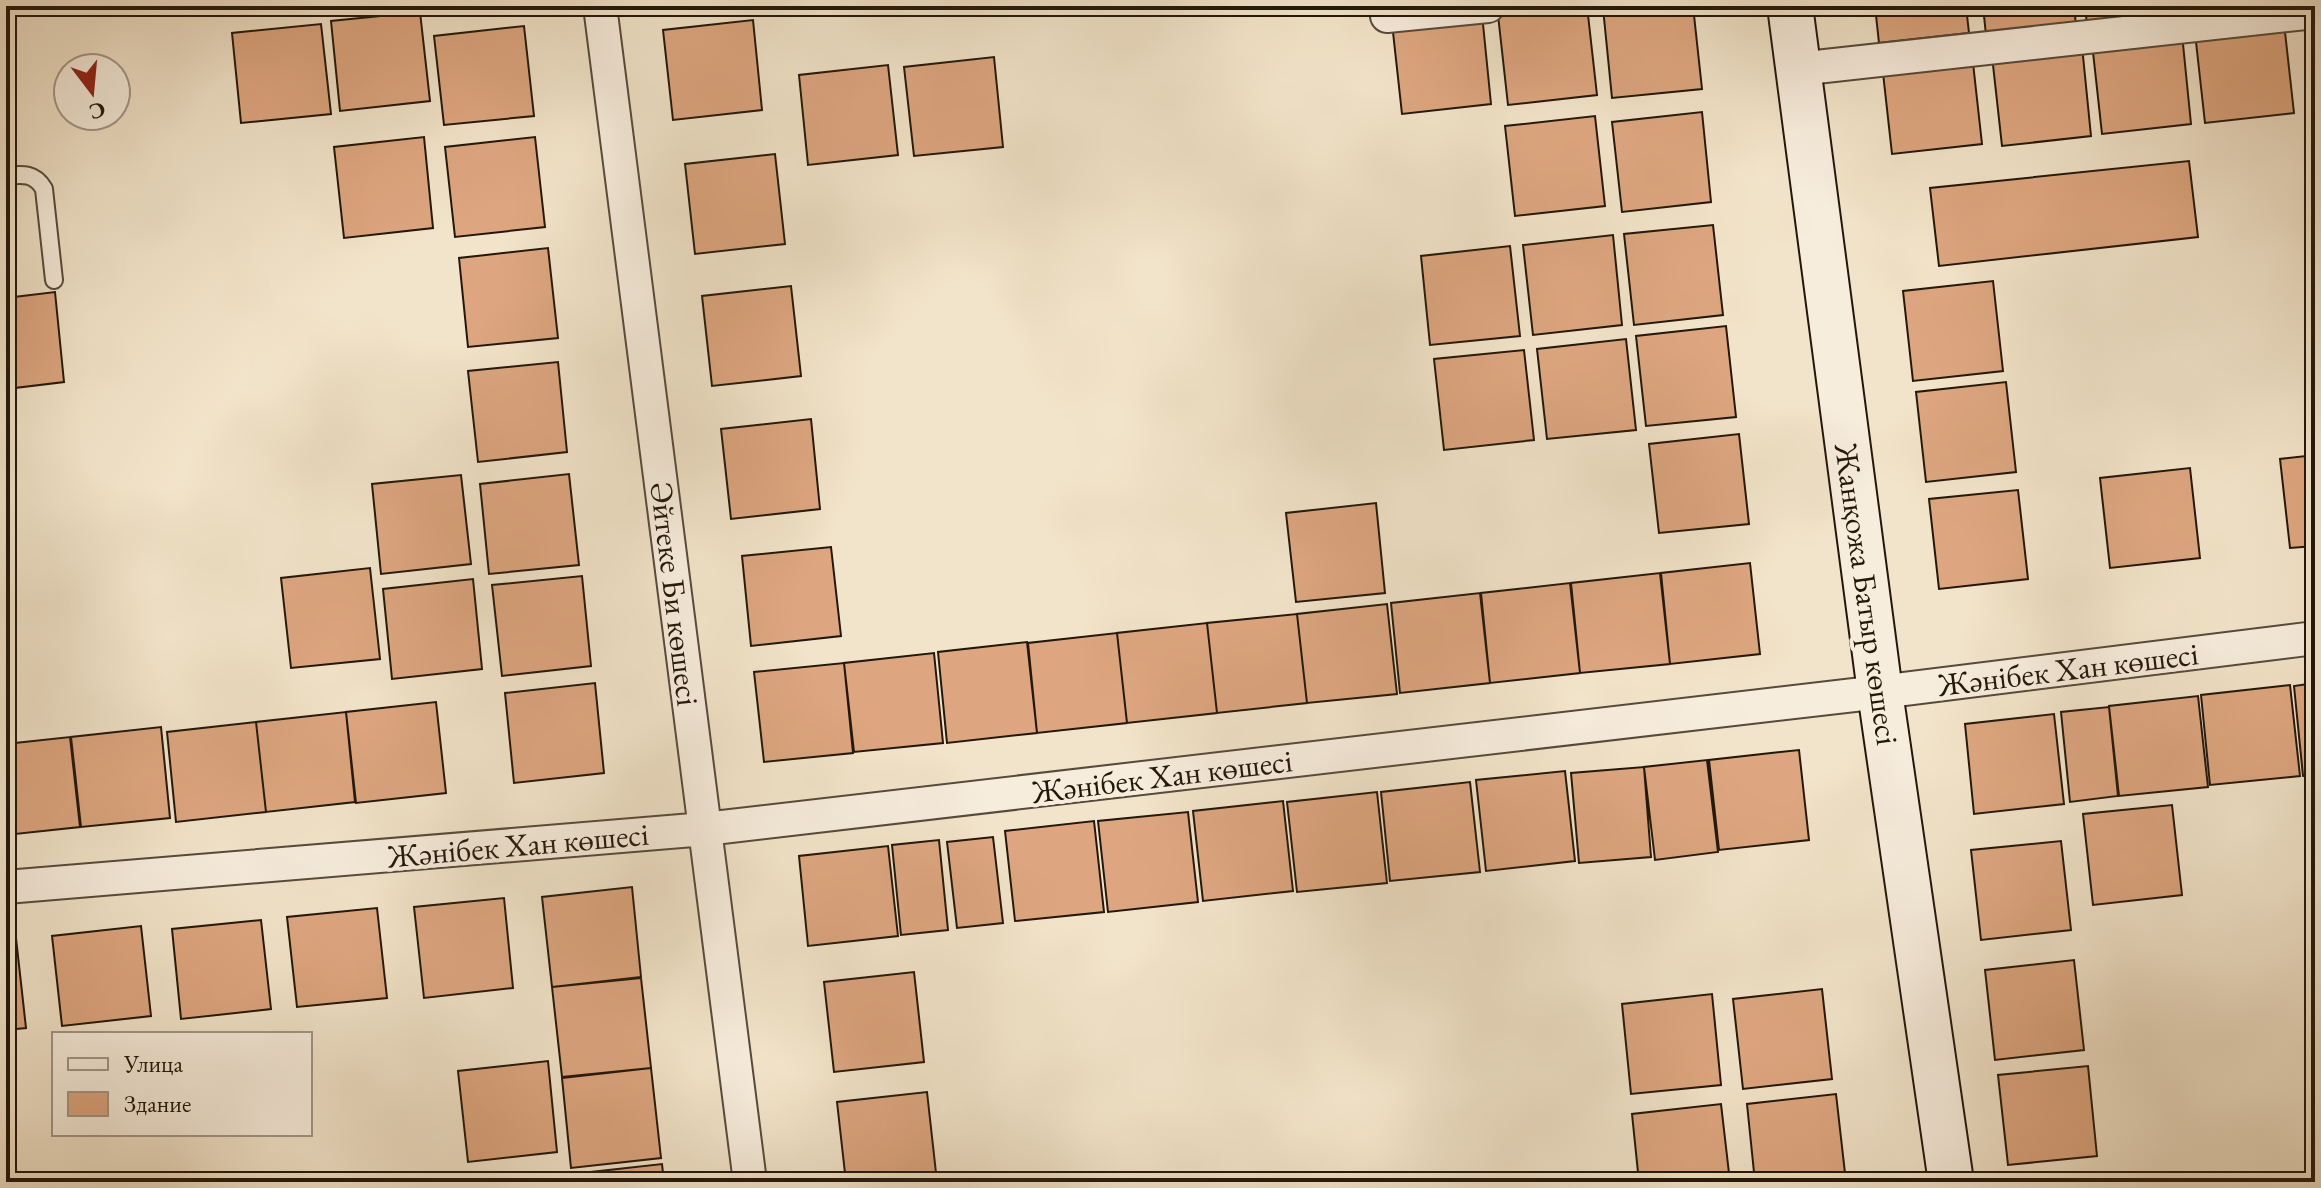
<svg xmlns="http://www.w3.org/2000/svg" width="2321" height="1188" font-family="'EB Garamond',serif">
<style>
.building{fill:#dda680;stroke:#23170b;stroke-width:2}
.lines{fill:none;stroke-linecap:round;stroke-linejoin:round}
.service-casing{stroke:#574a3b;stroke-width:20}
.minor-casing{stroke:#574a3b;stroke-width:36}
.secondary-casing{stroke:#23170b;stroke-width:48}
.service{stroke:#f7eddd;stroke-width:16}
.minor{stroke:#f7eddd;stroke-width:32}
.secondary{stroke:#f7eddd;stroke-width:44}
.labels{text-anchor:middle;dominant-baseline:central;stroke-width:8;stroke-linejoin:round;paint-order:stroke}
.street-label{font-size:32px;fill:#23170b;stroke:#f7eddd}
</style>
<rect width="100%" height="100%" fill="#f2e4ca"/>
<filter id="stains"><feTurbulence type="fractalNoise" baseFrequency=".0025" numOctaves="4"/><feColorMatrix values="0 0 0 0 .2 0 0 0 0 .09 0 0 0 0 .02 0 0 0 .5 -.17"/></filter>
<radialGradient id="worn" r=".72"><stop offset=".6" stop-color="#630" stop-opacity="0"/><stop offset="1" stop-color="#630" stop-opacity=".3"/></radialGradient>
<path class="building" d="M 799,6 L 874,6 L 800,14 Z
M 1587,6 L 1597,95 L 1508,105 L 1498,15 Z
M 1622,6 L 1693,6 L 1702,89 L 1612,98 L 1603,8 Z
M 1875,6 L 1966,6 L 1969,33 L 1879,43 Z
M 1983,6 L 2074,6 L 2076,25 L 1986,35 Z
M 2085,6 L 2176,6 L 2177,15 L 2087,25 Z
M 420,12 L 430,101 L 340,111 L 331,21 Z
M 1482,14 L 1491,104 L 1402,114 L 1392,23 Z
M 753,20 L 762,110 L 673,120 L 663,30 Z
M 2284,23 L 2294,113 L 2205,123 L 2195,33 Z
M 321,24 L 331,114 L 241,123 L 232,33 Z
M 524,26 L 534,116 L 444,125 L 434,36 Z
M 2182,34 L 2191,124 L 2102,134 L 2092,43 Z
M 2082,46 L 2091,136 L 2002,146 L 1992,56 Z
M 1972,54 L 1982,144 L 1892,154 L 1882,64 Z
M 994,57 L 1003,147 L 914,156 L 904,67 Z
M 888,65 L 898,155 L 808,165 L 799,75 Z
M 1702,112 L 1711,202 L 1622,212 L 1612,122 Z
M 1595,116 L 1605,206 L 1515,216 L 1505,126 Z
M 424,137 L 433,228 L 344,238 L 334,147 Z
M 535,137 L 545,227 L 455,237 L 445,147 Z
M 775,154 L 785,244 L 695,254 L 685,164 Z
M 2189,161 L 2198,237 L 1939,266 L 1930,188 Z
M 1713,225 L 1723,315 L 1634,325 L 1624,234 Z
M 1613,235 L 1622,325 L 1533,335 L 1523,245 Z
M 1510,246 L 1520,336 L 1430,345 L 1421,256 Z
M 548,248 L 558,338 L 468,347 L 459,258 Z
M 1993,281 L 2003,371 L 1913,381 L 1903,291 Z
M 791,286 L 801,376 L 712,386 L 702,296 Z
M 55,292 L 64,382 L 6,389 L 6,298 Z
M 1726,326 L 1736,417 L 1646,426 L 1636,336 Z
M 1626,339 L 1636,430 L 1547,439 L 1537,349 Z
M 1524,350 L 1534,440 L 1444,450 L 1434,359 Z
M 558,362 L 567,452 L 478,462 L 468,371 Z
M 2006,382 L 2016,472 L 1926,482 L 1916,392 Z
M 811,419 L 820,509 L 731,519 L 721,429 Z
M 1739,434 L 1749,524 L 1659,533 L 1649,444 Z
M 2315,455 L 2315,546 L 2290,548 L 2280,459 Z
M 2190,468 L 2200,558 L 2110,568 L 2100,478 Z
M 569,474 L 579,565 L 489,574 L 480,484 Z
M 461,475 L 471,564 L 381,574 L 372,484 Z
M 2018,490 L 2028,579 L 1939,589 L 1929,499 Z
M 1376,503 L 1385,593 L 1296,602 L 1286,513 Z
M 831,547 L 841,636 L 751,646 L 742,556 Z
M 1750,563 L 1760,654 L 1670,664 L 1661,573 Z
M 370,568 L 380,659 L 291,668 L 281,578 Z
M 1660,573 L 1670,664 L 1580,673 L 1571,583 Z
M 582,576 L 591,666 L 502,676 L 492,585 Z
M 473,579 L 482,669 L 392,679 L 383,589 Z
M 1570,583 L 1580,673 L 1490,683 L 1481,593 Z
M 1480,593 L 1490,683 L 1400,693 L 1391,603 Z
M 1387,604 L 1397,694 L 1307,703 L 1297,614 Z
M 1297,614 L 1307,703 L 1217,713 L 1207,623 Z
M 1207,623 L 1217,713 L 1127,723 L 1117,633 Z
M 1117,633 L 1127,723 L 1037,733 L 1028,643 Z
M 1027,642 L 1037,733 L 947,743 L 938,652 Z
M 934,653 L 943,743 L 854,752 L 844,663 Z
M 844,663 L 853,753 L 764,762 L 754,672 Z
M 595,683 L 604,773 L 514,783 L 505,693 Z
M 2315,683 L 2315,775 L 2303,776 L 2294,686 Z
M 2290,685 L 2300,776 L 2210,785 L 2201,695 Z
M 2198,696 L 2208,787 L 2119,796 L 2109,706 Z
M 436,702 L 446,793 L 356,803 L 346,712 Z
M 2109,707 L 2118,796 L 2070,802 L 2061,712 Z
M 346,712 L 355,802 L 266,812 L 256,722 Z
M 2054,714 L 2064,804 L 1974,814 L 1965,724 Z
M 256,722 L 266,812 L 176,822 L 167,732 Z
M 161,727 L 170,818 L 81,827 L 71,737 Z
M 70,737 L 80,827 L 6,835 L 6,744 Z
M 1799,750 L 1809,840 L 1719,850 L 1709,760 Z
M 1707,760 L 1718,852 L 1655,860 L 1644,767 Z
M 1644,767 L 1651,857 L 1579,863 L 1571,773 Z
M 1565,771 L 1575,861 L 1486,871 L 1476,780 Z
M 1470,782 L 1480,872 L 1390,881 L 1381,792 Z
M 1377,792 L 1387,883 L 1297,892 L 1287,802 Z
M 1283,801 L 1293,891 L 1203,901 L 1193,811 Z
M 2172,805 L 2182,895 L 2093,905 L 2083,814 Z
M 1188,812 L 1198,902 L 1108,912 L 1098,821 Z
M 1094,821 L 1104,912 L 1015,921 L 1005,831 Z
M 993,837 L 1003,923 L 957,928 L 947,842 Z
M 939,840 L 948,930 L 901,935 L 892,845 Z
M 2061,841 L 2071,930 L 1981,940 L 1971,850 Z
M 888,846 L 898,936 L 808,946 L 799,856 Z
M 632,887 L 641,977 L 552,987 L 542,897 Z
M 504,898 L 513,988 L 424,998 L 414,907 Z
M 377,908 L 387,998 L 297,1007 L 287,917 Z
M 261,920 L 271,1009 L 181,1019 L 172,929 Z
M 141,926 L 151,1016 L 62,1026 L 52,936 Z
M 16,938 L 26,1028 L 6,1030 L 6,939 Z
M 2074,960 L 2084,1050 L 1995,1060 L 1985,970 Z
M 914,972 L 924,1062 L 834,1072 L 824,982 Z
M 641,978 L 651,1068 L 562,1077 L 552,987 Z
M 1822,989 L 1832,1079 L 1743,1089 L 1733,999 Z
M 1712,994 L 1721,1085 L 1631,1094 L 1622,1004 Z
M 548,1061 L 557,1152 L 468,1162 L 458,1071 Z
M 2088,1066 L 2097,1156 L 2008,1165 L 1998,1075 Z
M 651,1068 L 661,1158 L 571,1168 L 562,1078 Z
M 927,1092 L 937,1182 L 846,1182 L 837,1102 Z
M 1836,1094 L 1846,1182 L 1755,1182 L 1747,1104 Z
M 1721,1104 L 1730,1182 L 1639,1182 L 1632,1114 Z
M 662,1164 L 664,1182 L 573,1182 L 573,1174 Z
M 555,1174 L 556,1182 L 482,1182 Z"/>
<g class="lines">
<g class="service-casing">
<path id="service" d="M 6,176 C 23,174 35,173 44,189 L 54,280"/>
</g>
<g class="minor-casing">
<path id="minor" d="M 600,6 L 750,1182
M 1387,16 L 1488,6
M 1798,69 L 2315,12
M 6,887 L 705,829 L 1880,692 L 2315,638"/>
</g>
<g class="secondary-casing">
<path id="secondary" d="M 1790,6 L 1880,692 L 1951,1182"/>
</g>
<use href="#service" class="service"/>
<use href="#minor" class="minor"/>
<use href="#secondary" class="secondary"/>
</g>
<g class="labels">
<g class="street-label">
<text transform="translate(675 594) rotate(83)">Әйтеке Би көшесі</text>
<text transform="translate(1867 594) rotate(82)">Жанқожа Батыр көшесі</text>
<text transform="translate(2068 669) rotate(-7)">Жәнібек Хан көшесі</text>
<text transform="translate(1162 776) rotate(-7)">Жәнібек Хан көшесі</text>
<text transform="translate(518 845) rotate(-5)">Жәнібек Хан көшесі</text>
</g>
</g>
<rect width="2321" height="1188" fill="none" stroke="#f2e4ca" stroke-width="32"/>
<rect x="8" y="8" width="2305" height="1172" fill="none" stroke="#23170b" stroke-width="4"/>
<rect x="16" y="16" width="2289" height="1156" fill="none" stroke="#23170b" stroke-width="2"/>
<rect x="52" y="1032" width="260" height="104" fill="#f7eddd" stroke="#a29789" stroke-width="2"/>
<rect x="68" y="1058" width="40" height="12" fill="#f7eddd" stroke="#a29789" stroke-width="2"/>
<text x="124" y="1072" font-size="24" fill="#23170b">Улица</text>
<rect x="68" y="1092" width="40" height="24" fill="#dda680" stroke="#a29789" stroke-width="2"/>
<text x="124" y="1112" font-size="24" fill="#23170b">Здание</text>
<g transform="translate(92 92) rotate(164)"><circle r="38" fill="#f7eddd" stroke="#a29789" stroke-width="2"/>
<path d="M0-6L14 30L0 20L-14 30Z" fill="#8f2418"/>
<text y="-12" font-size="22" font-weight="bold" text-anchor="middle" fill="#23170b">С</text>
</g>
<rect width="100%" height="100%" filter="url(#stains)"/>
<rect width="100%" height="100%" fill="url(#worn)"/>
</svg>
